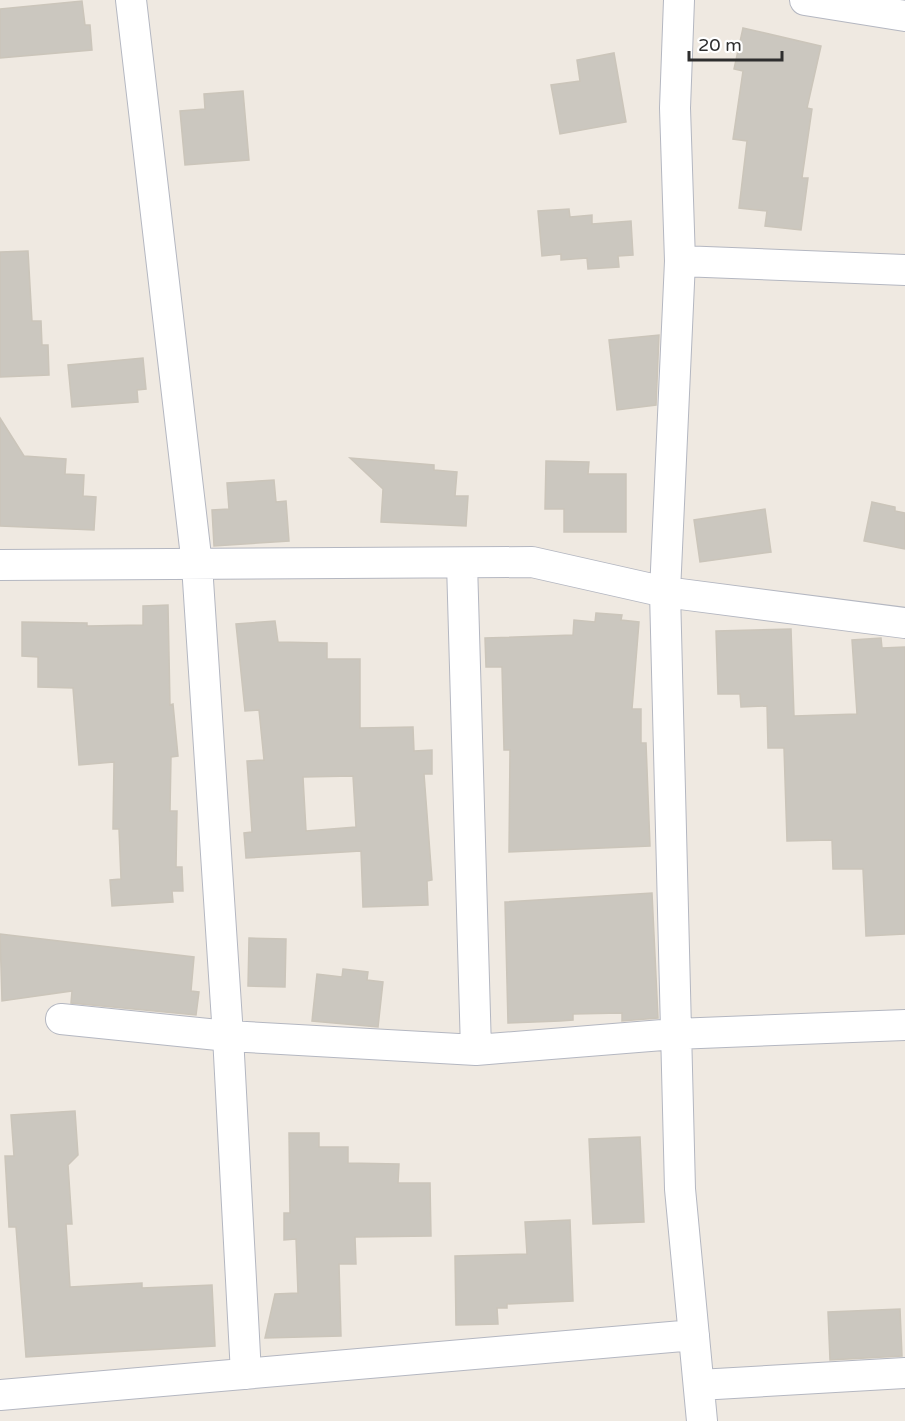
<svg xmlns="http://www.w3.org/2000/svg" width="905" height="1421" font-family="'Varela Round',sans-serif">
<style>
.building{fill:#cbc7bf;stroke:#cbc5ba;stroke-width:1.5;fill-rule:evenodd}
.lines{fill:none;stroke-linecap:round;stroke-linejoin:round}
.minor-casing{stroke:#b4b7c1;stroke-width:32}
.minor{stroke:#fff;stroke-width:30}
</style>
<rect width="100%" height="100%" fill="#efe9e1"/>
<path class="building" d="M 82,1 L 85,25 L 90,25 L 92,50 L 0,58 L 0,9 Z
M 743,28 L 821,46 L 807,108 L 812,109 L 802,178 L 808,178 L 801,230 L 765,226 L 767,211 L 739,208 L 747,141 L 733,139 L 743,71 L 734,69 Z
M 614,53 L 626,122 L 560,134 L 551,85 L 580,81 L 577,60 Z
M 243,91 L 249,160 L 185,165 L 180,111 L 205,109 L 204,94 Z
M 569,209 L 570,217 L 592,215 L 592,224 L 631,221 L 633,255 L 618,256 L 619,267 L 588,269 L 587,258 L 561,260 L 561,254 L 542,256 L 538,211 Z
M 28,251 L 32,321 L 41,321 L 42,345 L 48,345 L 49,375 L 0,377 L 0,252 Z
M 659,335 L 656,405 L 617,410 L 609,340 Z
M 143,358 L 146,389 L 137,390 L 138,402 L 72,407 L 68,365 Z
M 0,418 L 24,456 L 66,459 L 65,474 L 84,475 L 83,496 L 96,497 L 94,530 L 0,526 Z
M 350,458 L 434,465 L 434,470 L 457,472 L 455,496 L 468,496 L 466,526 L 381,522 L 383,489 Z
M 546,461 L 589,462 L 588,474 L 626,474 L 626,532 L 564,532 L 564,509 L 545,509 Z
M 274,480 L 276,502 L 286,501 L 289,541 L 214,546 L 212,510 L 229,509 L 227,483 Z
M 872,502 L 895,507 L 895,511 L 905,513 L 905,549 L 864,541 Z
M 765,509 L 771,552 L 700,562 L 694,520 Z
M 168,605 L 170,705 L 173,704 L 178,756 L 171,757 L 170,811 L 177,811 L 176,867 L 182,867 L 183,891 L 172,891 L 173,902 L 112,906 L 110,880 L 121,879 L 119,829 L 113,829 L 114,762 L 79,765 L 73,688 L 38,687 L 38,657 L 22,656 L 22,622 L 87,623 L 87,626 L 143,625 L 143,606 Z
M 596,613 L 622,615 L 621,620 L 639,622 L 632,709 L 641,709 L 641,743 L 646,743 L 650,846 L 509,852 L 510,750 L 504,750 L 502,667 L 486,667 L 485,638 L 573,635 L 574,620 L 595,622 Z
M 275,621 L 278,642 L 327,643 L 327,659 L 360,659 L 360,728 L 413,727 L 414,751 L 432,750 L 432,774 L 424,774 L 432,880 L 427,881 L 428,905 L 363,907 L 361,851 L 246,858 L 244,833 L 252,832 L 247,761 L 264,760 L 259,710 L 245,711 L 236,624 ZM 353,776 L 356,827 L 306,831 L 303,777 Z
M 791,629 L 794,716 L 857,714 L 852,640 L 881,638 L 882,648 L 905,647 L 905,934 L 866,936 L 863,869 L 833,869 L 832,840 L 787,841 L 784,748 L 768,748 L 767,706 L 741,707 L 740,694 L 718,694 L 716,631 Z
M 652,893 L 658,1018 L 622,1021 L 622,1013 L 573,1014 L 573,1020 L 560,1021 L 508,1023 L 505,902 Z
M 0,934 L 194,957 L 191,991 L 199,992 L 196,1015 L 71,1003 L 72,991 L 2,1001 Z
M 249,938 L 286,939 L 285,987 L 248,986 Z
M 343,969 L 368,972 L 367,980 L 383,982 L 378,1027 L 312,1021 L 317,974 L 342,977 Z
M 75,1111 L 78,1155 L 68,1165 L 72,1224 L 66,1224 L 70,1287 L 142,1283 L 142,1288 L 212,1285 L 215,1346 L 26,1357 L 16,1227 L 9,1227 L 5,1156 L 14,1156 L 11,1115 Z
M 289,1133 L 319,1133 L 319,1147 L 348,1147 L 348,1163 L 399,1164 L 398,1183 L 430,1183 L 431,1236 L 355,1237 L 356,1264 L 339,1264 L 341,1336 L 265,1338 L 275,1294 L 298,1293 L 296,1239 L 284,1240 L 284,1213 L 290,1213 Z
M 640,1137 L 644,1222 L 593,1224 L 589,1139 Z
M 570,1220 L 573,1301 L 507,1304 L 507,1308 L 497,1308 L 498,1324 L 456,1325 L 455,1256 L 527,1254 L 525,1222 Z
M 900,1309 L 902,1356 L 830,1360 L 828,1312 Z"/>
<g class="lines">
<g class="minor-casing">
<path id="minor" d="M 131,0 L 197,565 L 228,1036 L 246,1374
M 679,0 L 675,108 L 680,261 L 665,592 L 680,1189 L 702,1421
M 805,0 L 905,16
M 680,261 L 905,270
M 462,563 L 476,1050
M 0,565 L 532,562 L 665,592 L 905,623
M 61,1019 L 228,1036 L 476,1050 L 675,1034 L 905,1025
M 699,1385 L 905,1373
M 0,1395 L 694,1335"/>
</g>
<use href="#minor" class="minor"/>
</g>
<path d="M689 51v9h93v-9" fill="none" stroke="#2e2e2e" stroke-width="3"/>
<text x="698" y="51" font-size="18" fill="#2e2e2e" stroke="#ffffff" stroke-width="4.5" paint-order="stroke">20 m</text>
</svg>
